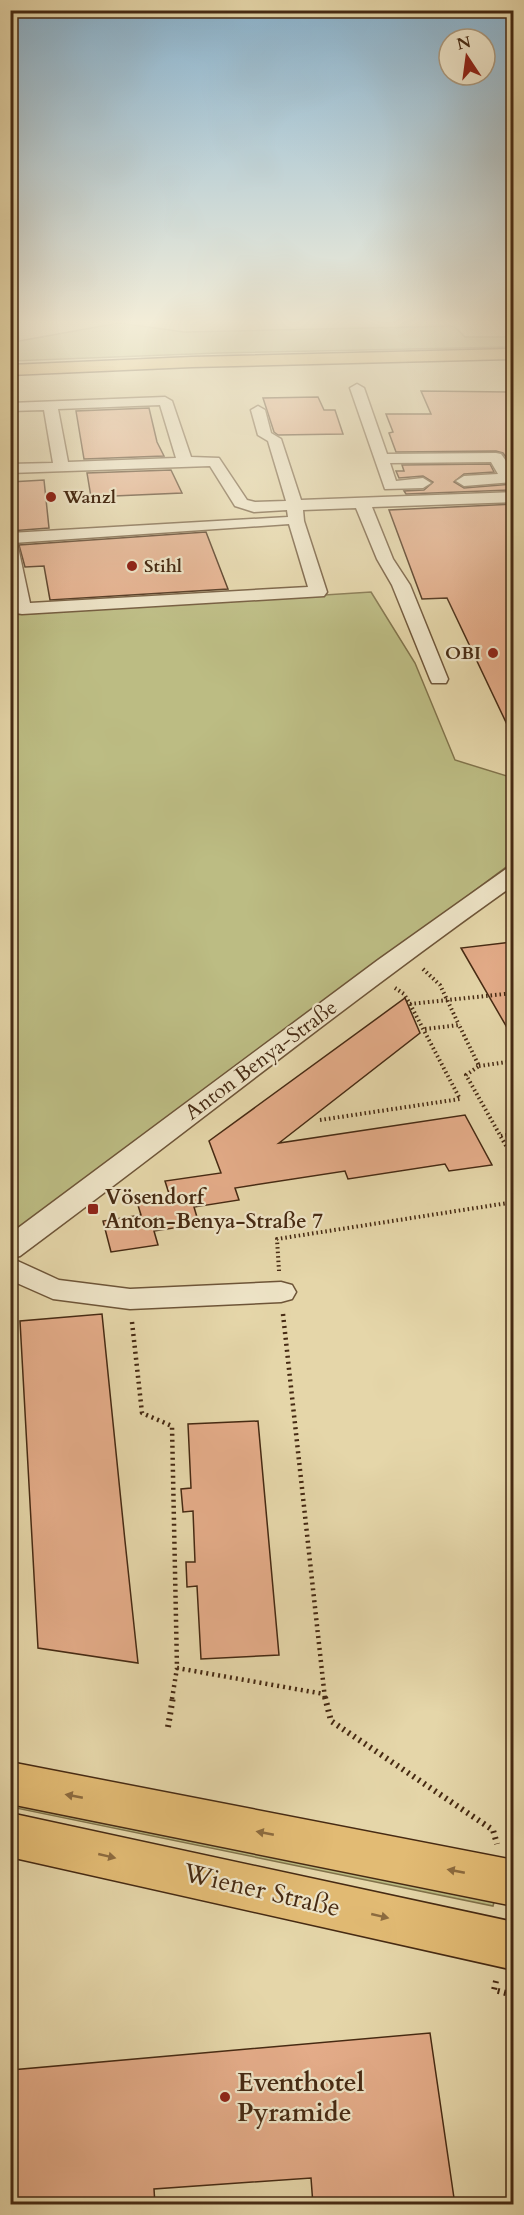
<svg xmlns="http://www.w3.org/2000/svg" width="524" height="2215" font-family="Cardo,serif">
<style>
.green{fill:#bcbc83;stroke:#81734b;stroke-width:1.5}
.building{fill:#e4ac89;stroke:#462a13;stroke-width:1.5}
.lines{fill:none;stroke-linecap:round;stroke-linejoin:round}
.minor-casing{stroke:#6e5538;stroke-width:3}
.major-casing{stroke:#462a13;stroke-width:3}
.highway-casing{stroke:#462a13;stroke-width:3}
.path-far2{stroke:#462a13;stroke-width:4;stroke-dasharray:1.5 3;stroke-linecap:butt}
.path-far1{stroke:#462a13;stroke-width:4.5;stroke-dasharray:2 4;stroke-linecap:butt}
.path{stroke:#462a13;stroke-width:6;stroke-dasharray:2 4.5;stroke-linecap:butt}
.minor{fill:#eee4c7;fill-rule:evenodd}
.major{fill:#e2bb74;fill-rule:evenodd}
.highway{fill:#e2bb74;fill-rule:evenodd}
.oneway{fill:#8c6b3f}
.poi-dot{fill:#8f2418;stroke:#eee4c7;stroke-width:2}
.labels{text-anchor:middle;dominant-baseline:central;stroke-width:4.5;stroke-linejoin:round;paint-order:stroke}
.far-poi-label{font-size:18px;font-weight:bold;fill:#462a13;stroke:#eee4c7;text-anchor:start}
.street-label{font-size:21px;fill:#462a13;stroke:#eee4c7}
.poi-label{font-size:21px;font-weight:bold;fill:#462a13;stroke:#eee4c7;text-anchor:start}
.near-street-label{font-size:26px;fill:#462a13;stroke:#eee4c7}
.near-poi-label{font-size:26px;font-weight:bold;fill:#462a13;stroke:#eee4c7;text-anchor:start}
</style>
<rect width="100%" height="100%" fill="#e5d6a9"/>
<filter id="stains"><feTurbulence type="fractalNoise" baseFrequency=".00333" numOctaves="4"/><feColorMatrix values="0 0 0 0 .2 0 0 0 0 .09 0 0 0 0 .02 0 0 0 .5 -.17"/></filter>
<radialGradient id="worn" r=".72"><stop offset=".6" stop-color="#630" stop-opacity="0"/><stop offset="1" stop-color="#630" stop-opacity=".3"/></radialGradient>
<path class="green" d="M 11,321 L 18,321 L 19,341 L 119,323 L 184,332 L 454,326 L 465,337 L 513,337 L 513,347 L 219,353 L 11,361 Z
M 371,592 L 415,663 L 455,760 L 513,778 L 513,862 L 11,1237 L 11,615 Z
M 10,1794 L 497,1891 L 493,1906 L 11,1807 Z"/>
<path class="building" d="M 421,391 L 513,392 L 513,467 L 503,453 L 496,451 L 396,452 L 389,433 L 393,432 L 386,414 L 431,414 Z
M 318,397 L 324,410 L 335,410 L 343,434 L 278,435 L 274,432 L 263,398 Z
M 149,408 L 157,442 L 164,456 L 84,459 L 76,411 Z
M 490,464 L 494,472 L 464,474 L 454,482 L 464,488 L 513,484 L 513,490 L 406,494 L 404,491 L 424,490 L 433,482 L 423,476 L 399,478 L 396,471 L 404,471 L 402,465 Z
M 171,470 L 182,493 L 91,497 L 87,473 Z
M 44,480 L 49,528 L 10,531 L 10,482 Z
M 513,504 L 513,737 L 447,598 L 422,599 L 389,510 Z
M 206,532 L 228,589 L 50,600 L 44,566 L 25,567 L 19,545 Z
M 513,942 L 513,1038 L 461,948 Z
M 405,998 L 420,1033 L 279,1143 L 465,1115 L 492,1165 L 449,1171 L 445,1164 L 348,1179 L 345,1171 L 235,1188 L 239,1200 L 194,1207 L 199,1224 L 154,1231 L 158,1245 L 111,1252 L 103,1221 L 141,1215 L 137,1202 L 170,1197 L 165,1181 L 221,1173 L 209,1141 Z
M 102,1314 L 125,1541 L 138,1663 L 38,1648 L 20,1321 Z
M 258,1421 L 279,1655 L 201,1659 L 197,1586 L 187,1587 L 186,1562 L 195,1562 L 193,1511 L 183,1512 L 181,1489 L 191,1488 L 188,1424 Z
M 430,2033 L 455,2205 L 313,2205 L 311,2178 L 154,2189 L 155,2205 L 10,2205 L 11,2070 Z"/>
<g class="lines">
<g class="minor-casing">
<path id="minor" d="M 357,384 L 364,388 L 387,454 L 496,453 L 501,454 L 514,472 L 514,482 L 464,486 L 456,481 L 464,476 L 498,474 L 491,462 L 390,463 L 396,481 L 423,478 L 431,483 L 423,488 L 385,489 L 350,388 Z
M 165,397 L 172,401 L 191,457 L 219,458 L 247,500 L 255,502 L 286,501 L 268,441 L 258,435 L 251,410 L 258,406 L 265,410 L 271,433 L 281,439 L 301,500 L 514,492 L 514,502 L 372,507 L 393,559 L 410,585 L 448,679 L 446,683 L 432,683 L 430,679 L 392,585 L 377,559 L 356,508 L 303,510 L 304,521 L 327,592 L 324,596 L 22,614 L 16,613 L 10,594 L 10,533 L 288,517 L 287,510 L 254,512 L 235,506 L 210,466 L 10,473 L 10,464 L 53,463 L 44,410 L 10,411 L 10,403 ZM 160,405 L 176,458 L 68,462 L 58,409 ZM 289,524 L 308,587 L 30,603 L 18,547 L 13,543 Z
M 514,867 L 514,885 C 346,1004 186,1133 20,1256 L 11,1258 L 59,1280 L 130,1289 L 281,1282 L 292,1285 L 296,1292 L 292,1299 L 281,1302 L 130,1309 L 53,1299 L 10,1280 L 10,1234 L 378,960 L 506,869 Z"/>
</g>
<g class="major-casing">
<path id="major" d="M 10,1762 L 514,1860 L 514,1906 L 10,1804 Z
M 10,1813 L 514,1922 L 514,1970 L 10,1857 Z"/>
</g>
<g class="highway-casing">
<path id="highway" d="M 514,349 L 514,359 L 192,367 L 10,375 L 10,365 L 192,357 Z"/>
</g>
<path class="path-far2" d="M 423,969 L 440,985 L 459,1025
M 410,1004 L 514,993
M 425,1029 L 459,1025 L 479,1066 L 466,1075 L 514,1160
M 479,1066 L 514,1061
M 320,1120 L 460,1099 L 410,1004 L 404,994 L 395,988
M 501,1136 L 514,1134
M 279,1271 L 277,1239 L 514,1202"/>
<path class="path-far1" d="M 283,1314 L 325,1699
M 132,1322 L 142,1413 L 172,1426 L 177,1668 L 324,1694
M 172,1699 L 177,1668"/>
<path class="path" d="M 325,1697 L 331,1721 L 493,1830 L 497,1844
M 168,1727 L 173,1697
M 496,1981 L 494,1990 L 514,1995"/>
<use href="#minor" class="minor"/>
<use href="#major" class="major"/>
<use href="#highway" class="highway"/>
</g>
<defs><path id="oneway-solid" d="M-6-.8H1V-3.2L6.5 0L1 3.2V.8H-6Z" transform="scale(1.5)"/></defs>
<g class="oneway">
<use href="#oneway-solid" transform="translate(74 1796) rotate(-169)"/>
<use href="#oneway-solid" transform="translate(265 1833) rotate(-169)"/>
<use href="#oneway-solid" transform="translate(107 1856) rotate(13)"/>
<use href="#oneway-solid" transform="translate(456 1871) rotate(-169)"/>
<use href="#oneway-solid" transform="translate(380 1916) rotate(13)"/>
</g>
<linearGradient id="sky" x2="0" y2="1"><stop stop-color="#89b5d3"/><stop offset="0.51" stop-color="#f3edd8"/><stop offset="1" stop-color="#f3edd8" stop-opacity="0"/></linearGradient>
<rect width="524" height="631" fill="url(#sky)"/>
<g class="poi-dot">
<circle cx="51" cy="497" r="6"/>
<circle cx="132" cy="566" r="6"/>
<circle cx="493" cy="653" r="6"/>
<rect x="87" y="1203" width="12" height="12" rx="3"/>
<circle cx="225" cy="2097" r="6"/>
</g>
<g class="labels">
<g class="far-poi-label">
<text x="63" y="497">Wanzl</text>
<text x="144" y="566">Stihl</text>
<text x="481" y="653" text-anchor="end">OBI</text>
</g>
<g class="street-label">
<text transform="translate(261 1060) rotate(-37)">Anton Benya-Straße</text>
</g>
<g class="poi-label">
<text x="105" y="1197">Vösendorf<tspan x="105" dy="24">Anton-Benya-Straße 7</tspan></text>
</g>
<g class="near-street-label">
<text transform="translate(262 1890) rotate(13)">Wiener Straße</text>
</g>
<g class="near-poi-label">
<text x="237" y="2082">Eventhotel<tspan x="237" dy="30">Pyramide</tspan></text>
</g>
</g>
<rect width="524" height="2215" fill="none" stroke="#e5d6a9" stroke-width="36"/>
<rect x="12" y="12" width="500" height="2191" fill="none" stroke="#462a13" stroke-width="3"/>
<rect x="18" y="18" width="488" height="2179" fill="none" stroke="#462a13" stroke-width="1.5"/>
<g transform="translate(467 57) rotate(347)"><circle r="28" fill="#eee4c7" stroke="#ab9a7f" stroke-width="1.5"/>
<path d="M0-4.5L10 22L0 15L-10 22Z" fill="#8f2418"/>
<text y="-9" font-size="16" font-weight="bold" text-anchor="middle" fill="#462a13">N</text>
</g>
<rect width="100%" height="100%" filter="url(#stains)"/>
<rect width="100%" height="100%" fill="url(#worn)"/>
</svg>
